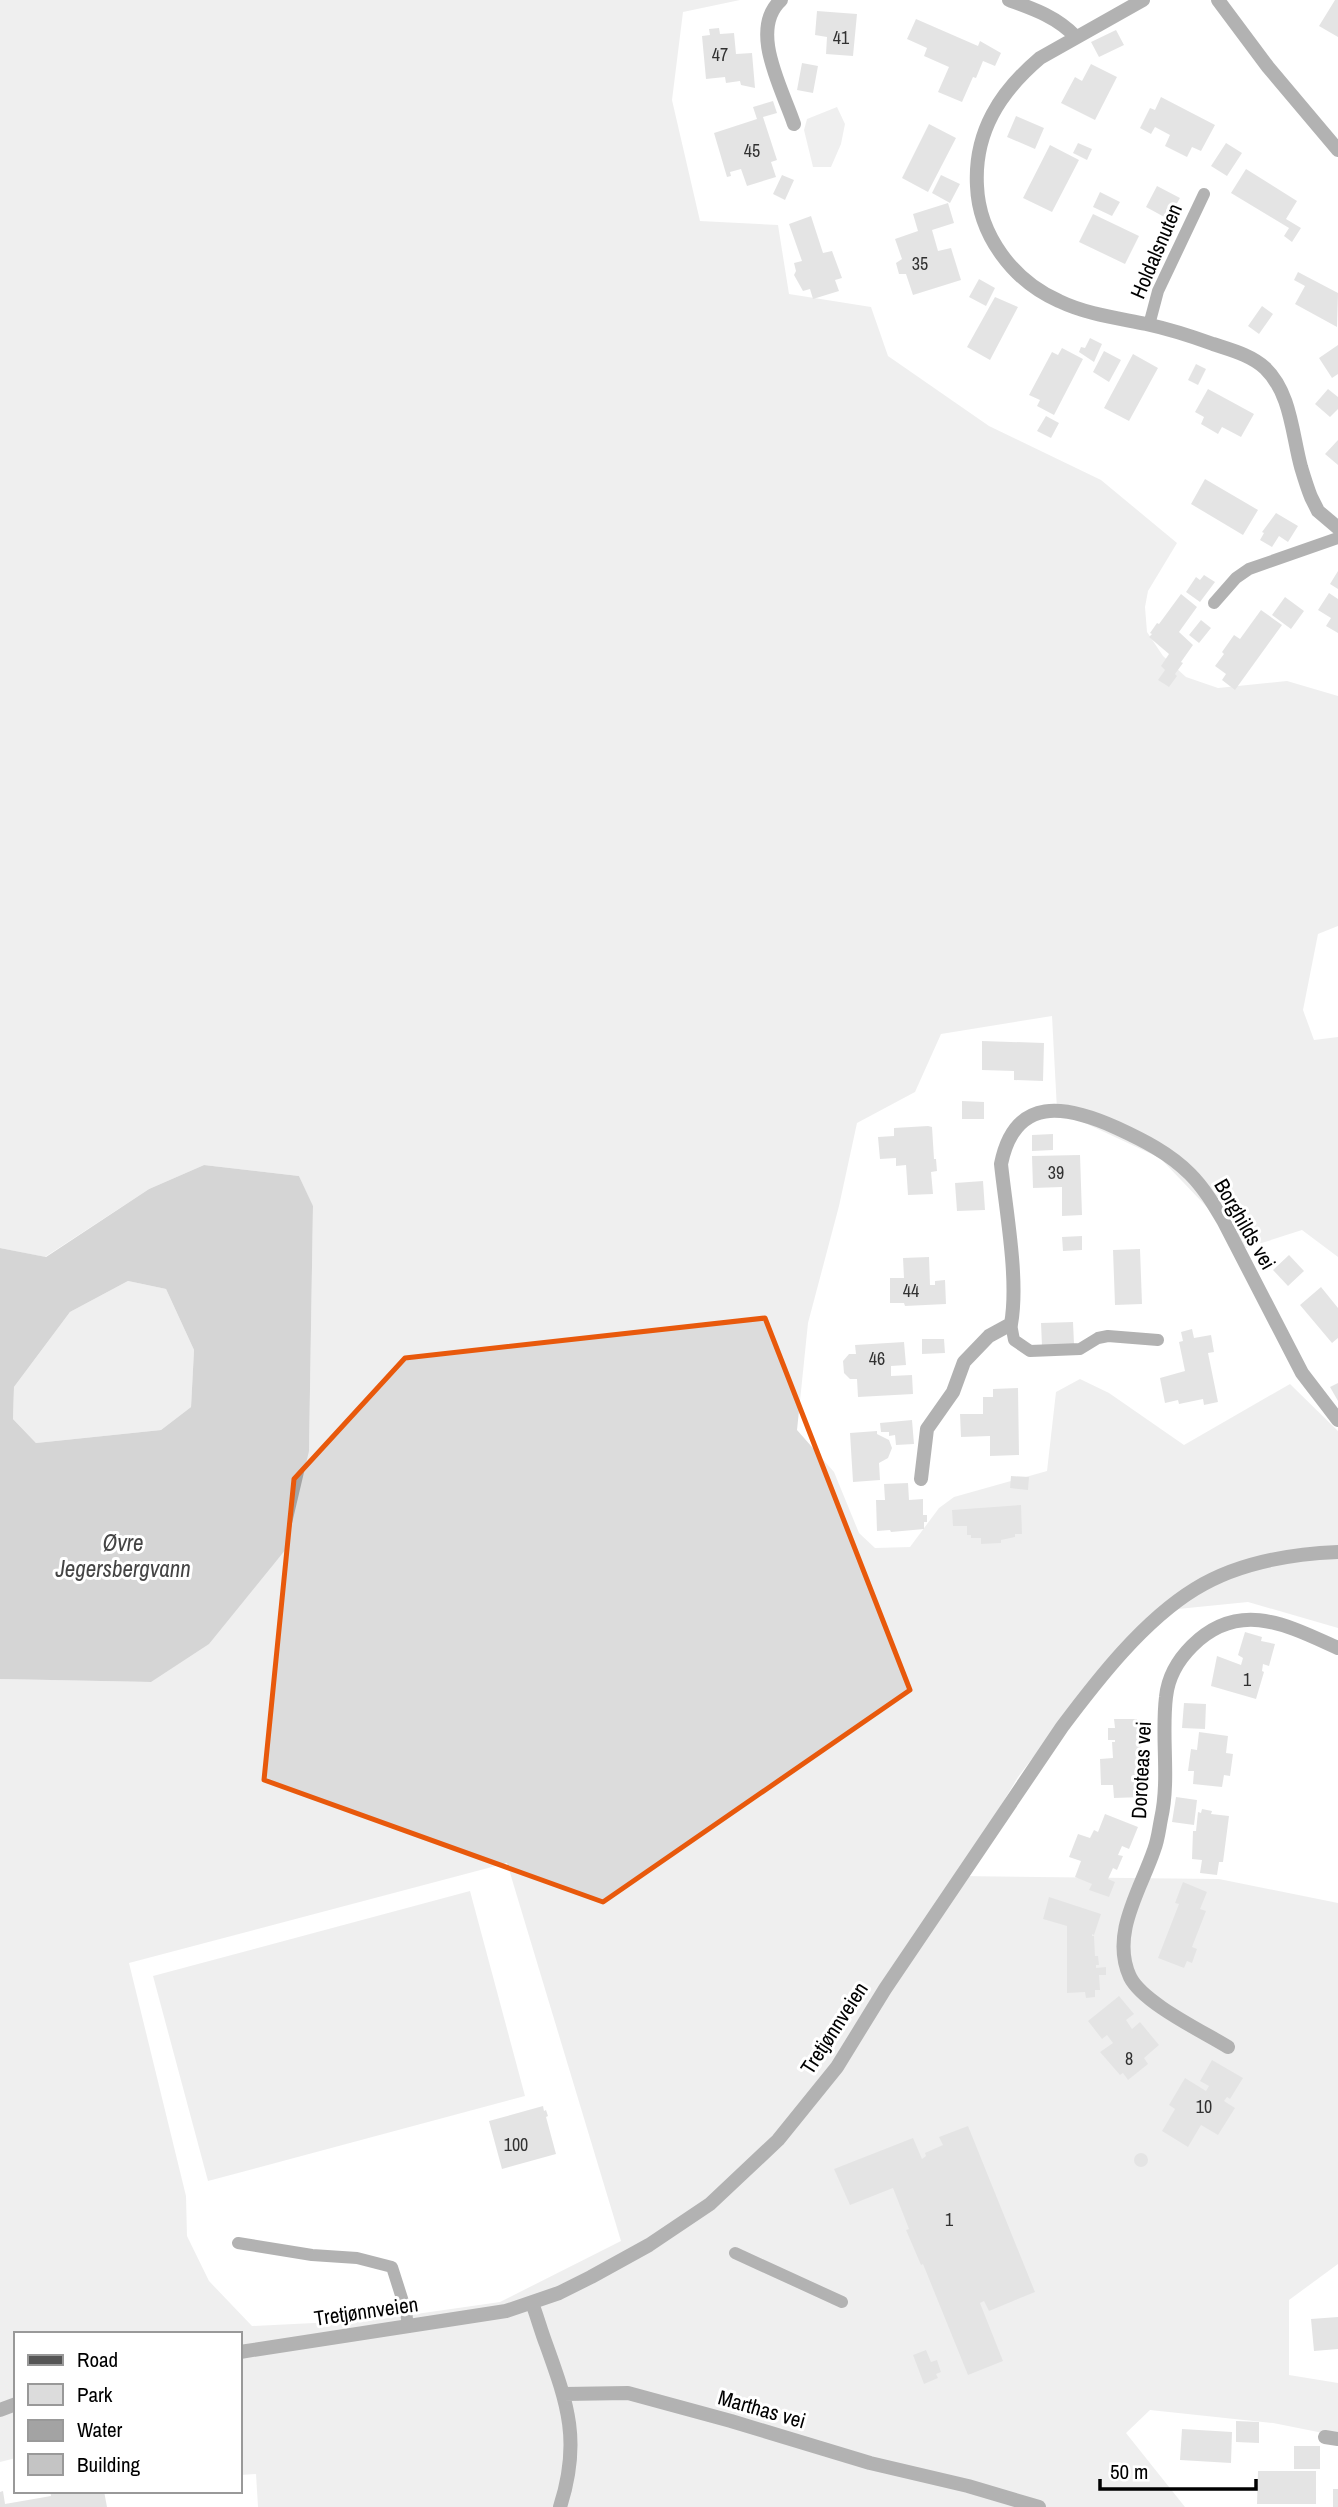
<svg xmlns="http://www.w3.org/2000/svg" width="1338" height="2507" font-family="'Archivo Narrow',sans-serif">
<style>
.green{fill:#dcdcdc;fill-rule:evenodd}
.water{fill:#a3a3a3;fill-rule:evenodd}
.building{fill:#c4c4c4}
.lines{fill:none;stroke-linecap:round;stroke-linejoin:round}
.service{stroke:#555;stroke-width:12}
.minor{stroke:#555;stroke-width:14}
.tertiary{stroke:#555;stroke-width:14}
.marked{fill:none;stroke:#e8590c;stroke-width:5;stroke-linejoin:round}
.labels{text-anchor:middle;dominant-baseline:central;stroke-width:6;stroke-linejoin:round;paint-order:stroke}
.number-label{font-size:18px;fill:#313131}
.street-label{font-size:21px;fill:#000;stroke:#fff}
.water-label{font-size:23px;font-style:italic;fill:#444;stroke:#fff}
</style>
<rect width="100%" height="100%" fill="#fff"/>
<path class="green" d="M 0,0 L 740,0 L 683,12 L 672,100 L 700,221 L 778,225 L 789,294 L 871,307 L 888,356 L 989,426 L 1101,480 L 1177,543 L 1148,591 L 1145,607 L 1147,632 L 1163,656 L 1186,677 L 1218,688 L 1287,681 L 1338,696 L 1338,926 L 1318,934 L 1303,1010 L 1314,1040 L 1338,1037 L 1338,1257 L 1302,1230 L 1246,1248 L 1160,1158 L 1057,1110 L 1052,1016 L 941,1034 L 915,1092 L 857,1123 L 839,1206 L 808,1323 L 797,1430 L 834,1472 L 859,1533 L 875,1548 L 910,1547 L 939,1508 L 954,1497 L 1047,1471 L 1056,1392 L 1080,1379 L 1109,1393 L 1184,1445 L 1290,1384 L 1338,1431 L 1338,1628 L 1248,1602 L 1158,1611 L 1102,1667 L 1018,1777 L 959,1876 L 1219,1879 L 1338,1903 L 1338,2264 L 1289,2300 L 1289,2375 L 1338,2383 L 1338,2436 L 1273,2423 L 1150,2410 L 1126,2433 L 1185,2507 L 258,2507 L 256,2474 L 240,2475 L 240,2334 L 16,2334 L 16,2458 L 0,2462 L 0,1679 L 151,1682 L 309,1451 L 313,1207 L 299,1176 L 204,1165 L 149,1189 L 45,1257 L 0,1248 ZM 507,1863 L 621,2241 L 500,2302 L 374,2320 L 252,2326 L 209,2281 L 187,2236 L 186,2196 L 129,1963 Z
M 837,107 L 845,124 L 841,144 L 831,167 L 813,167 L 804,130 L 807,119 Z
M 128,1281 L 166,1289 L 194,1350 L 191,1407 L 161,1430 L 36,1443 L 13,1419 L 14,1387 L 70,1312 Z
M 470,1891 L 525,2096 L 208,2181 L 153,1976 Z"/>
<path class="water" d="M 204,1165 L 299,1176 L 313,1206 L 309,1451 L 286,1549 L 209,1644 L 151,1682 L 0,1679 L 0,1248 L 46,1257 L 149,1189 ZM 128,1281 L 166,1289 L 194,1350 L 191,1407 L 161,1430 L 36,1443 L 13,1419 L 14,1387 L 70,1312 Z"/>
<path class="building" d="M 1335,0 L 1338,0 L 1338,37 L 1319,26 Z
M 817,11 L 857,14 L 853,56 L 826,54 L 827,37 L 815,35 Z
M 916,19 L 978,46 L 980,41 L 1001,53 L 995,66 L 983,61 L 976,78 L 973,77 L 962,102 L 938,92 L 949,67 L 924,56 L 927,48 L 907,39 Z
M 719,28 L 720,34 L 734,33 L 736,54 L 752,53 L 755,88 L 741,85 L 740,81 L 726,83 L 725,77 L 706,79 L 702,36 L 710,35 L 709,29 Z
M 1116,30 L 1124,45 L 1099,57 L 1091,42 Z
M 802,63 L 818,66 L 813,93 L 797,90 Z
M 1091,64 L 1117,77 L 1095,120 L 1061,103 L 1075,77 L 1082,81 Z
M 1161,97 L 1215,125 L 1201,151 L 1192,147 L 1187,157 L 1165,146 L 1170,135 L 1155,127 L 1151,134 L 1140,128 L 1150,108 L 1155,110 Z
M 773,101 L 777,113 L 763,117 L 777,160 L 771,162 L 776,177 L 747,186 L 741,169 L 730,172 L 731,176 L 727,177 L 714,133 L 757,119 L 753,107 Z
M 1016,116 L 1044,128 L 1035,149 L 1007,137 Z
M 929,124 L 956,138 L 928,192 L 902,178 Z
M 1078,143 L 1092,149 L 1087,160 L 1073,153 Z
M 1226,143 L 1242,153 L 1227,176 L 1211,166 Z
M 1050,145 L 1079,160 L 1052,212 L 1023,198 Z
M 1246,169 L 1297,201 L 1286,219 L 1301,228 L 1292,242 L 1284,236 L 1289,228 L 1231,193 Z
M 782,175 L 794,180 L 785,200 L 773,194 Z
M 941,175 L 960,184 L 950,203 L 932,193 Z
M 1157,186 L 1180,198 L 1168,219 L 1146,207 Z
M 1100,192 L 1120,202 L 1112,216 L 1093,207 Z
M 948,203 L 954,223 L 932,230 L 938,251 L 951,248 L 961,280 L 913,295 L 906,274 L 899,274 L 896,263 L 902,259 L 895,239 L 918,231 L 913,214 Z
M 1093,214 L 1139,236 L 1125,264 L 1079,242 Z
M 811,216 L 823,253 L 832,251 L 842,278 L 835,280 L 839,291 L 813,299 L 810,289 L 803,291 L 794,275 L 796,271 L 794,263 L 802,261 L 789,224 Z
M 1298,272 L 1338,293 L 1337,327 L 1295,304 L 1305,286 L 1294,280 Z
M 979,279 L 995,288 L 986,306 L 969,297 Z
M 995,297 L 1018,307 L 990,360 L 967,347 Z
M 1262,306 L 1273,314 L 1259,334 L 1248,326 Z
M 1090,338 L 1102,344 L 1094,362 L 1079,352 L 1081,347 L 1085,348 Z
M 1338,345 L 1338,374 L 1332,378 L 1319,358 Z
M 1062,348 L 1083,359 L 1054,415 L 1037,406 L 1040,400 L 1029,395 L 1052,352 L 1058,355 Z
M 1104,351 L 1121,360 L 1109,382 L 1093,372 Z
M 1133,354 L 1158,368 L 1129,421 L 1104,408 Z
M 1196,364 L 1206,369 L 1198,385 L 1188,380 Z
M 1208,389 L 1254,414 L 1241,437 L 1222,427 L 1218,434 L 1201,424 L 1204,417 L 1195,412 Z
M 1328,389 L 1338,397 L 1338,409 L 1330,417 L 1315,404 Z
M 1046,416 L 1059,423 L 1051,438 L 1037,431 Z
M 1338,440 L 1338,465 L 1325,454 Z
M 1205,479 L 1258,510 L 1243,535 L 1191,504 Z
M 1276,513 L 1298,526 L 1288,542 L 1279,536 L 1272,547 L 1260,540 L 1264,533 L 1262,532 Z
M 1338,571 L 1338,589 L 1330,584 Z
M 1204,575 L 1215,582 L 1200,602 L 1186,592 L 1196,577 L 1200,580 Z
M 1329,593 L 1338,599 L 1338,633 L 1326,626 L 1331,618 L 1318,610 Z
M 1181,594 L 1197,607 L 1179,632 L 1193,645 L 1181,662 L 1183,663 L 1175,674 L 1177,676 L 1169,687 L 1158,680 L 1165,670 L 1161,666 L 1169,654 L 1149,637 L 1152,634 L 1150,633 L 1157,623 L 1159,624 Z
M 1285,597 L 1304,611 L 1291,629 L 1272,615 Z
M 1261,610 L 1282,625 L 1235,690 L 1222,680 L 1226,674 L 1215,666 L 1224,654 L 1222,652 L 1234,635 L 1240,639 Z
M 1201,620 L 1211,628 L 1199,643 L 1189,635 Z
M 982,1041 L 1044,1043 L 1043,1081 L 1014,1080 L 1014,1071 L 982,1070 Z
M 962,1101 L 984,1102 L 984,1119 L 962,1119 Z
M 928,1126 L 932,1127 L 934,1159 L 936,1159 L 937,1171 L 931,1172 L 933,1194 L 908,1195 L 906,1165 L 896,1166 L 896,1158 L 880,1159 L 878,1137 L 894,1136 L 894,1128 Z
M 1053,1134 L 1053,1150 L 1032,1151 L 1032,1135 Z
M 1080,1155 L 1082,1215 L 1062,1216 L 1062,1187 L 1033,1188 L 1032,1156 Z
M 983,1181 L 985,1210 L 957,1211 L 955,1183 Z
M 1082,1236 L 1082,1250 L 1063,1251 L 1062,1237 Z
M 1140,1249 L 1142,1304 L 1115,1305 L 1113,1250 Z
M 1289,1255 L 1304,1271 L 1288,1286 L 1273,1270 Z
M 929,1257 L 930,1285 L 935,1285 L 935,1281 L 945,1280 L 946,1304 L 905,1306 L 904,1303 L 890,1303 L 890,1278 L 904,1278 L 903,1258 Z
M 1321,1287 L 1338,1308 L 1338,1338 L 1332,1343 L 1300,1305 Z
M 1073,1322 L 1074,1344 L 1042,1346 L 1041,1323 Z
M 1192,1329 L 1194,1338 L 1211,1335 L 1214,1352 L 1208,1353 L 1218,1402 L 1204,1405 L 1203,1399 L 1179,1404 L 1178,1400 L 1165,1403 L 1160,1378 L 1185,1371 L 1179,1342 L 1183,1341 L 1181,1332 Z
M 922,1339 L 944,1339 L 945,1353 L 922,1354 Z
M 904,1342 L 906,1365 L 891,1366 L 891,1376 L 912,1375 L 913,1394 L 858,1397 L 857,1379 L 850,1379 L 844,1373 L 843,1361 L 849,1354 L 856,1354 L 855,1345 Z
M 1338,1383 L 1338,1401 L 1330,1387 Z
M 1018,1388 L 1019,1455 L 990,1456 L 990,1436 L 961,1437 L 960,1414 L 983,1414 L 983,1397 L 993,1397 L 993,1389 Z
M 912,1420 L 914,1444 L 896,1445 L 895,1435 L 889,1436 L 889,1432 L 881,1432 L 880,1423 Z
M 877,1431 L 877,1434 L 889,1440 L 892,1448 L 888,1458 L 879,1463 L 880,1480 L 853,1482 L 850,1433 Z
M 1011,1476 L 1029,1477 L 1028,1490 L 1010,1488 Z
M 908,1483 L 909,1500 L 923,1499 L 923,1515 L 927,1515 L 927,1522 L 924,1522 L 924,1529 L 891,1532 L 890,1530 L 877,1531 L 876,1500 L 885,1500 L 884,1484 Z
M 1021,1505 L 1022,1534 L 1015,1534 L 1015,1537 L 1001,1540 L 1001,1543 L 981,1544 L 981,1538 L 971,1538 L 971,1535 L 967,1535 L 967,1526 L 953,1526 L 952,1510 Z
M 1245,1632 L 1262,1637 L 1261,1641 L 1275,1644 L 1269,1666 L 1263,1664 L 1262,1671 L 1264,1672 L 1256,1699 L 1211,1686 L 1217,1656 L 1241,1665 L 1243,1658 L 1238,1655 Z
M 1184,1703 L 1206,1704 L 1205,1729 L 1182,1728 Z
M 1114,1719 L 1137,1719 L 1138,1742 L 1141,1741 L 1141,1755 L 1145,1755 L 1145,1769 L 1142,1769 L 1143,1797 L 1114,1798 L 1113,1785 L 1101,1785 L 1100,1759 L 1113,1758 L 1112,1742 L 1115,1742 L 1115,1740 L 1108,1740 L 1108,1728 L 1115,1728 Z
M 1199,1732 L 1228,1736 L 1226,1753 L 1233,1754 L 1230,1776 L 1224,1775 L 1222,1787 L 1193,1784 L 1194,1771 L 1188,1771 L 1191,1749 L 1197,1750 Z
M 1176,1797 L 1197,1800 L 1194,1825 L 1172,1822 Z
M 1202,1809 L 1212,1811 L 1211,1814 L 1229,1816 L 1223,1862 L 1219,1862 L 1217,1875 L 1200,1873 L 1202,1860 L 1192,1859 L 1193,1831 L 1196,1831 L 1198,1812 L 1201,1813 Z
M 1105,1814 L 1138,1827 L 1129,1849 L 1122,1846 L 1118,1855 L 1123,1856 L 1117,1870 L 1113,1868 L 1108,1879 L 1115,1882 L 1109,1897 L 1089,1890 L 1092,1884 L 1075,1877 L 1081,1861 L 1069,1857 L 1078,1834 L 1090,1838 L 1094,1830 L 1098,1832 Z
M 1183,1882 L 1207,1892 L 1200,1909 L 1206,1911 L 1192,1947 L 1197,1949 L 1192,1963 L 1187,1961 L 1184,1968 L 1158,1958 L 1179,1904 L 1175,1903 Z
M 1049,1897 L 1101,1914 L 1094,1935 L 1092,1934 L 1092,1936 L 1094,1936 L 1095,1956 L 1098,1956 L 1099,1965 L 1096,1965 L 1096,1968 L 1106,1967 L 1106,1975 L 1099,1975 L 1100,1990 L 1095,1990 L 1095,1997 L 1086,1998 L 1085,1992 L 1067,1993 L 1067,1926 L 1043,1919 Z
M 1119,1996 L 1134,2014 L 1126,2020 L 1132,2029 L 1140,2022 L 1159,2045 L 1144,2058 L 1148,2064 L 1128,2080 L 1123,2073 L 1120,2075 L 1100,2052 L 1113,2043 L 1107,2035 L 1102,2039 L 1088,2021 Z
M 1212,2060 L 1243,2078 L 1230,2099 L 1227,2097 L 1224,2101 L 1235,2108 L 1218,2135 L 1201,2125 L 1188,2147 L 1162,2131 L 1175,2109 L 1169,2105 L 1185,2078 L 1206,2091 L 1209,2086 L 1200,2081 Z
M 543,2106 L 544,2111 L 546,2110 L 548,2116 L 546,2117 L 556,2154 L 502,2169 L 489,2121 Z
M 968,2126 L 1035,2292 L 989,2311 L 984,2301 L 980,2303 L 1003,2361 L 968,2375 L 923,2264 L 921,2265 L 906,2230 L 909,2229 L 893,2188 L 850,2205 L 834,2169 L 913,2138 L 922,2159 L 926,2156 L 925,2153 L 943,2145 L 939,2137 Z
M1134 2160a7 7 0 1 1 14 0a7 7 0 1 1-14 0Z
M 1338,2317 L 1338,2349 L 1314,2351 L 1311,2319 Z
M 926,2350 L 931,2362 L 937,2360 L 941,2372 L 936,2374 L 938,2378 L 924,2384 L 913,2355 Z
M 1236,2421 L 1259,2422 L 1259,2443 L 1236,2442 Z
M 1182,2429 L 1232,2432 L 1231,2463 L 1180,2460 Z
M 1294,2446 L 1320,2446 L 1320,2469 L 1294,2469 Z
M 1258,2471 L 1316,2471 L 1316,2504 L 1257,2504 Z
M 1333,2489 L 1338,2489 L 1338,2507 L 1333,2507 Z
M 3,2491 L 5,2504 L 51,2496 L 50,2491 L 104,2491 L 107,2507 L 0,2507 L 0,2492 Z"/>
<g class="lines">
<path class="service" d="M 1149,325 L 1158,291 L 1204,194
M 1214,603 L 1236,578 L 1249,569 L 1338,538
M 1011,1324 L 1014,1340 L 1030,1351 L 1080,1349 L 1098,1338 L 1108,1336 L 1158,1340
M 238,2243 L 312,2255 L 357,2258 L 392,2267 L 406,2311 L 408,2327
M 735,2253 L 842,2302"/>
<path class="minor" d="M 781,0 C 748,30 783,90 794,124
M 1009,0 C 1034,9 1057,17 1076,37
M 1143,0 L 1040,58 C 1000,92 974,132 977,186 C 979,235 1013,281 1059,301 C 1086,314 1117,318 1146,324 C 1169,329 1191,336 1213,344 C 1231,350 1251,355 1265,368 C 1291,393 1292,434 1301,467 C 1304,477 1307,487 1311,497 L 1318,511 L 1338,528
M 921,1479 L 927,1429 L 953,1392 L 964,1362 L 989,1336 L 1011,1324 C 1019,1280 1006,1211 1001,1164 C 1015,1095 1066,1105 1117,1128 C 1143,1140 1169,1153 1190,1174 C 1204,1188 1214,1205 1224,1222 L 1302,1373 L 1338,1420
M 1228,2047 C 1202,2031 1143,2003 1130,1977 C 1110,1934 1141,1889 1154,1850 C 1158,1840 1159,1829 1161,1819 C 1170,1779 1161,1737 1166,1697 C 1168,1677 1178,1660 1192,1646 C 1239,1599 1287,1625 1338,1648
M 532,2303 C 537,2316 541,2331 546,2344 C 568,2405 581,2442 560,2507
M 564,2394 L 628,2393 L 731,2421 L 870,2463 L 968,2486 L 1039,2507
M 1325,2437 L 1338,2439"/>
<path class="tertiary" d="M 1218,0 L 1268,67 L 1338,150
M 240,2352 L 506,2311 L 559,2293 L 591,2277 L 649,2245 L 710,2204 L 778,2140 L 837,2067 L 885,1989 L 1062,1727 C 1098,1679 1143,1621 1195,1589 C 1237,1563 1289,1554 1338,1552
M 0,2410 L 16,2404"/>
</g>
<path d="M0 0H1338V2507H0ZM 765,1318 L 910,1690 L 603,1902 L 264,1780 L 294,1479 L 405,1358 Z" fill="#fff" fill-opacity=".55" fill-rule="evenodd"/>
<path class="marked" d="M 765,1318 L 910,1690 L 603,1902 L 264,1780 L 294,1479 L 405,1358 Z"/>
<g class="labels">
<g class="number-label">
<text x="841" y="37">41</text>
<text x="720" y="54">47</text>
<text x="752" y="150">45</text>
<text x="920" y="263">35</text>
<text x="1056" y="1172">39</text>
<text x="911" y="1290">44</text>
<text x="877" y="1358">46</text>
<text x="1247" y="1679">1</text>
<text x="1129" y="2058">8</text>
<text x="1204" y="2106">10</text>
<text x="516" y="2144">100</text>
<text x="949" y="2219">1</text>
</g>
<g class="street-label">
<text transform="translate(1156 251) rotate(-67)">Holdalsnuten</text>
<text transform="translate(1245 1224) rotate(60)">Borghilds vei</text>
<text transform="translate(1141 1770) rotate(-87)">Doroteas vei</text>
<text transform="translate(834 2028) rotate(-57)">Tretjønnveien</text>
<text transform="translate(366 2311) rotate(-8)">Tretjønnveien</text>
<text transform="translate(762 2409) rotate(16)">Marthas vei</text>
</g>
<g class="water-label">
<text x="123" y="1542">Øvre<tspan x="123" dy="26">Jegersbergvann</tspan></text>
</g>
</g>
<rect x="14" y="2332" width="228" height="161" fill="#ffffff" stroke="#999999" stroke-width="2"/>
<rect x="28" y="2355" width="35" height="10" fill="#555555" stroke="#999999" stroke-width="2"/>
<text x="77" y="2367" font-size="21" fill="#000000">Road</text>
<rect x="28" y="2384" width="35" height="21" fill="#dcdcdc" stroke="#999999" stroke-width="2"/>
<text x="77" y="2402" font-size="21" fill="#000000">Park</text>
<rect x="28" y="2420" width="35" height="21" fill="#a3a3a3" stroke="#999999" stroke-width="2"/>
<text x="77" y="2437" font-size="21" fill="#000000">Water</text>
<rect x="28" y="2454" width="35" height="21" fill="#c4c4c4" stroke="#999999" stroke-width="2"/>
<text x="77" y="2472" font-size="21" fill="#000000">Building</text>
<path d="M1100 2479v10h156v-10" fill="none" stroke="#000000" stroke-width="3.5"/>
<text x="1110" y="2479" font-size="21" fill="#000000" stroke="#ffffff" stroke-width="5" paint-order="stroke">50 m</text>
</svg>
